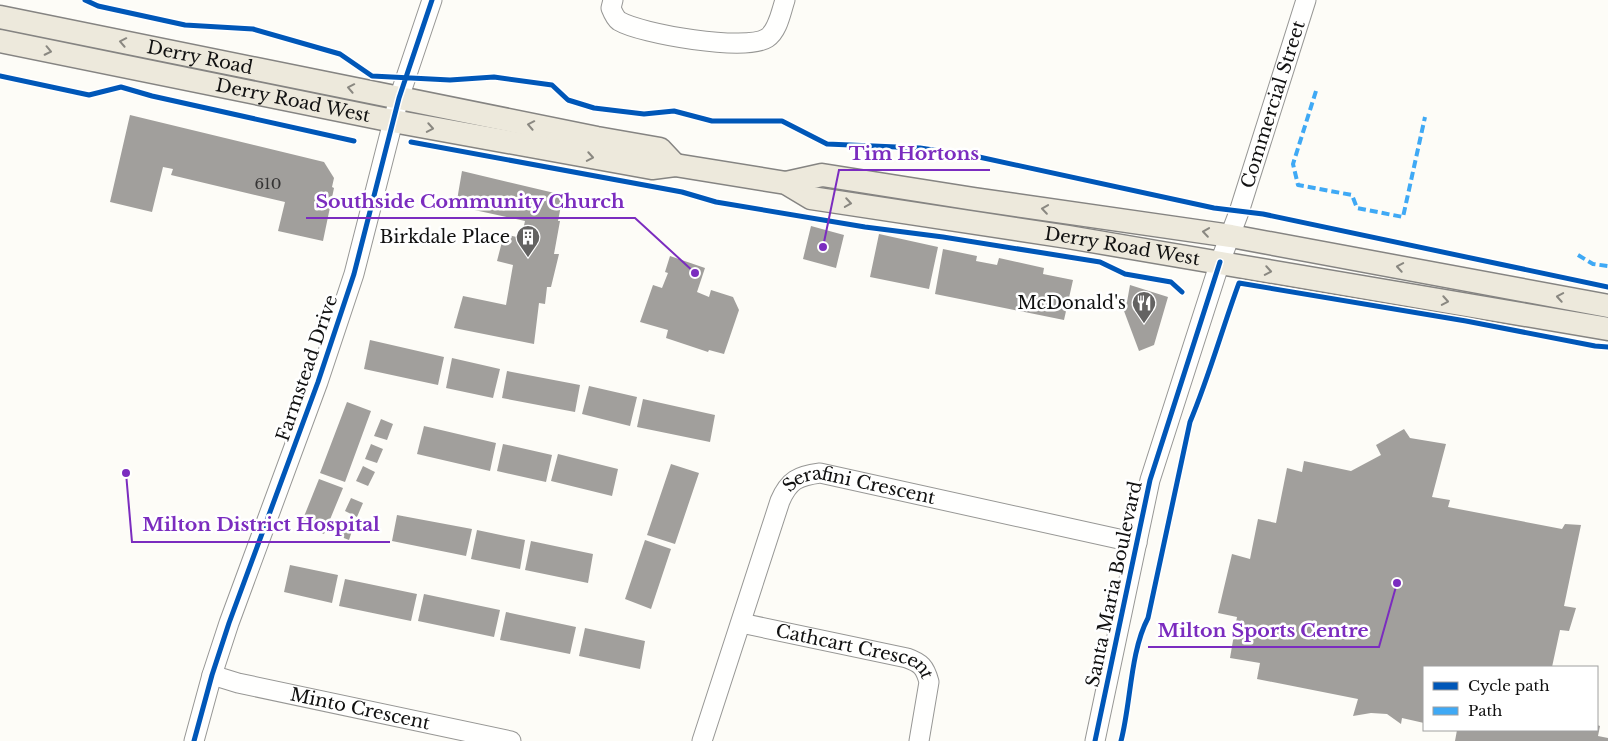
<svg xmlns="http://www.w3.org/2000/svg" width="1608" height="741" font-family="'Libre Baskerville',serif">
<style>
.building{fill:#a19f9c}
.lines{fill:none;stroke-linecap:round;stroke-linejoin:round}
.minor-casing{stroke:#979795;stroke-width:21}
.major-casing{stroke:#858482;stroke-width:25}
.minor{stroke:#fffffe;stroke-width:19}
.major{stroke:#ede9dc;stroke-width:22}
.quiet{stroke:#3fa9f5;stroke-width:4;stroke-dasharray:8 4;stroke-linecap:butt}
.cycleway-casing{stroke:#fff;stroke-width:8}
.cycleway{stroke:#0057b8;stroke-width:5}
.oneway{stroke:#8a8881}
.labels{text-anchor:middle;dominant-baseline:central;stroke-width:5;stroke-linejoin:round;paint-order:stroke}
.number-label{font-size:15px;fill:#353434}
.street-label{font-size:18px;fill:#111;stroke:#fff}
.poi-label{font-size:18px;fill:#111;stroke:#fff;text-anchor:end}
.leader{fill:none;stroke:#7b2cbf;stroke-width:2}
.callout-dot{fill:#7b2cbf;stroke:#fff;stroke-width:2}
.callout-label{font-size:19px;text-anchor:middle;font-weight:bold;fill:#7b2cbf;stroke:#fff;stroke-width:5;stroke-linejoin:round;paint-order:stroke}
</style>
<rect width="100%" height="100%" fill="#fdfcf7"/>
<path class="building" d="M 130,115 L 324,162 L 334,178 L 332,187 L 334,188 L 323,241 L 278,231 L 285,202 L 171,175 L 173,169 L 163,167 L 152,212 L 110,202 Z
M 462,171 L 563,195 L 558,221 L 560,221 L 554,254 L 559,254 L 551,287 L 547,287 L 545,304 L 539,303 L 534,344 L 454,328 L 463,296 L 506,305 L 513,265 L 497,261 L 504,234 L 521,238 L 525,221 L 456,206 Z
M 811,226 L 844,235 L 836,268 L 803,259 Z
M 879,234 L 938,247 L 929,289 L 870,277 Z
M 943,249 L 977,256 L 976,261 L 997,265 L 999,258 L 1044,268 L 1043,274 L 1073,280 L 1064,320 L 935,294 Z
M 670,256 L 705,268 L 697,292 L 709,297 L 711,290 L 733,297 L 739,310 L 724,354 L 709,350 L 708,352 L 666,338 L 668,330 L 640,322 L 653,285 L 662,288 L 668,273 L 665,272 Z
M 1130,285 L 1168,297 L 1154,345 L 1139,351 L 1121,303 L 1127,302 Z
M 370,340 L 444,357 L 438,385 L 364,369 Z
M 452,358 L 500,369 L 493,398 L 446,388 Z
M 507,371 L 580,385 L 575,412 L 502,398 Z
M 589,386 L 637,397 L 630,426 L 582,414 Z
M 643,399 L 715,415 L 710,442 L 637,427 Z
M 347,402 L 371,411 L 345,482 L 320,473 Z
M 381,419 L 393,424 L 387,440 L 374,436 Z
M 424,426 L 496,443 L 490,471 L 417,454 Z
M 1404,429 L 1410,438 L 1446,444 L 1432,497 L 1450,500 L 1448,507 L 1562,529 L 1565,524 L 1581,525 L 1564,606 L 1576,608 L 1569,631 L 1560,630 L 1552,667 L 1424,667 L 1424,723 L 1402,718 L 1401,724 L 1387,714 L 1371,713 L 1353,716 L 1358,699 L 1257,679 L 1260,663 L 1230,658 L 1237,617 L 1218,613 L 1232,554 L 1250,559 L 1258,519 L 1276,523 L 1287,468 L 1302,472 L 1304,461 L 1351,471 L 1381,455 L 1376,445 Z
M 371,444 L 383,449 L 377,463 L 365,459 Z
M 503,444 L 552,455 L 546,482 L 497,471 Z
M 558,454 L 618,469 L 612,496 L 551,481 Z
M 671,464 L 699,473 L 675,544 L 647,535 Z
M 363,466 L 375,472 L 368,486 L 356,481 Z
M 319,479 L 343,488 L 324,534 L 301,524 Z
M 351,498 L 363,503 L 357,517 L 345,511 Z
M 397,515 L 472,529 L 466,556 L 392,541 Z
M 341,521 L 354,525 L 349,540 L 336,535 Z
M 477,530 L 525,540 L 520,569 L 471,559 Z
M 645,540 L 671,549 L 651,609 L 625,599 Z
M 531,541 L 593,554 L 588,583 L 525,570 Z
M 290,565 L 338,575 L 332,603 L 284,592 Z
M 345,579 L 417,594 L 411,621 L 339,606 Z
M 424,594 L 500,610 L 494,637 L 418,621 Z
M 506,612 L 576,627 L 570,654 L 500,640 Z
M 585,628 L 645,641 L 640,669 L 579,656 Z
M 1597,725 L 1600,726 L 1598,736 L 1608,738 L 1608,741 L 1455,741 L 1457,730 L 1597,730 Z"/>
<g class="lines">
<g class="minor-casing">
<g id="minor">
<path d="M 613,0 L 611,8 C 613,13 615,18 619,21 C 641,34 746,52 767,38 C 778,31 781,12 785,0"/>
<path id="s1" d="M 741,623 L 907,658 C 921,663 925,667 929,682 L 919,741"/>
<path id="s2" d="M 212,675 L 238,683 L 511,741"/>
<path d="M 194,741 L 212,675 L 229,623 L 318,382 L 354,274 L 399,98 L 432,0"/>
<path id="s3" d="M 702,741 L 780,501 C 789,480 798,476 820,473 L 1137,543"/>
<path id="s4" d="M 1095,741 L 1150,480 L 1220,262 L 1239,212 L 1306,0"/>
</g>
</g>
<g class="major-casing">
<g id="major">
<path id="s5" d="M 0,17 L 597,138 L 660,149 L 675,165"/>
<path id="s6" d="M 0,41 L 393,121 L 652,168 L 675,165 L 786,183 L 811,198 L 1068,237 L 1608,329"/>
<path d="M 786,183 L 822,175 L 974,199 L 1231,236 L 1608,306"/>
</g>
</g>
<use href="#minor" class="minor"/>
<use href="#major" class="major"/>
<path class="quiet" d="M 1316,91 L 1293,164 L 1298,185 L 1352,195 L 1357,208 L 1403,217 L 1425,117
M 1578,255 L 1593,264 L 1608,266"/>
<g class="cycleway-casing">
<path id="cycleway" d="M 85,0 L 98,6 L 185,25 L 253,29 L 340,54 L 372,76 L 450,80 L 494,77 L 552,85 L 568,100 L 594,108 L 644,114 L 674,111 L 712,121 L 782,121 L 827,144 L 920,148 L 979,157 L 1214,208 L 1263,214 L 1608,287
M 0,76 L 89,95 L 121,87 L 152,96 L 354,141
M 411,142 L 682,192 L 716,202 L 865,227 L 943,237 L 1100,262 L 1125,274 L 1171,282 L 1182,292
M 194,741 L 212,675 L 229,623 L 318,382 L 354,274 L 399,98 L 432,0
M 1095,741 L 1150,480 L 1220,262
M 1121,741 C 1131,703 1130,652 1148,618 L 1190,422 C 1209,377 1222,329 1239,283 L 1466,321 L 1595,346 L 1608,347"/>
</g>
<use href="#cycleway" class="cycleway"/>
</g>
<defs><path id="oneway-chevron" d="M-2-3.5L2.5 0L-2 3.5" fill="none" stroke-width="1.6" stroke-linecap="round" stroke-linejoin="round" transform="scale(1.25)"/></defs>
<g class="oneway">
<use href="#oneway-chevron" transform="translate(123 42) rotate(-169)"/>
<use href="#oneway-chevron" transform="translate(48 51) rotate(12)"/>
<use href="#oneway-chevron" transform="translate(351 88) rotate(-169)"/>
<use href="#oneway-chevron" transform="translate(531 125) rotate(-169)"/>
<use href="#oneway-chevron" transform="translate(430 128) rotate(10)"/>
<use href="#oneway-chevron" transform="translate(590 157) rotate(10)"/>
<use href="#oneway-chevron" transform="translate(848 203) rotate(9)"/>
<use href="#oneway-chevron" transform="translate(1045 209) rotate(-172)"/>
<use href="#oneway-chevron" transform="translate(1206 232) rotate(-172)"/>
<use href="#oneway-chevron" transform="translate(1400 267) rotate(-170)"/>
<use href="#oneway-chevron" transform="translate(1268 271) rotate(10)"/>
<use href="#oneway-chevron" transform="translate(1560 297) rotate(-170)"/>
<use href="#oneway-chevron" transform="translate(1445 301) rotate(10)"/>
</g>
<defs>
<g id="building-pin" transform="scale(1.25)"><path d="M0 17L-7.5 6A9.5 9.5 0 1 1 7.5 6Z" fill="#646362" stroke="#fff"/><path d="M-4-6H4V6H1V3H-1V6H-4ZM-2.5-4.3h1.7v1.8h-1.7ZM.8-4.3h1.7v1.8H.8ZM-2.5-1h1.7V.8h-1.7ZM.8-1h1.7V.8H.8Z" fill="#fff"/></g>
<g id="restaurant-pin" transform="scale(1.25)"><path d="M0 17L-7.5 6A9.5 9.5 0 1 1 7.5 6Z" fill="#646362" stroke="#fff"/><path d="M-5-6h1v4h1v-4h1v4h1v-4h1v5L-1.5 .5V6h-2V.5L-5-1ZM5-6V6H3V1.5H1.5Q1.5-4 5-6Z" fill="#fff"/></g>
</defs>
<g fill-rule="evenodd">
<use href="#building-pin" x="528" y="237"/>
<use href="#restaurant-pin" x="1144" y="303"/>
</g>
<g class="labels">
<g class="number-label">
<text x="268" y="183">610</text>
</g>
<g class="street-label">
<text stroke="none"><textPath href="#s5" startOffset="204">Derry Road</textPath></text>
<text stroke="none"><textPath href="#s6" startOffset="299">Derry Road West</textPath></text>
<text stroke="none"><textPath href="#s4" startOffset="662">Commercial Street</textPath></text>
<text stroke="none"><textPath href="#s6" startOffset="1144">Derry Road West</textPath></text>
<text transform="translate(307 368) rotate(-71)">Farmstead Drive</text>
<text stroke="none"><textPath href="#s3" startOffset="344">Serafini Crescent</textPath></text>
<text transform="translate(1114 584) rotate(-78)">Santa Maria Boulevard</text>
<text stroke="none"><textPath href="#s1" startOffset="118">Cathcart Crescent</textPath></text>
<text stroke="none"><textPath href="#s2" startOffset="152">Minto Crescent</textPath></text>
</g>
<g class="poi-label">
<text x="510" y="237">Birkdale Place</text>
<text x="1126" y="303">McDonald's</text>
</g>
</g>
<path class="leader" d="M823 247L839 170H990M695 273L635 218H306M126 473L132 542H390M1397 583L1379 647H1148"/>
<g class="callout-dot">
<circle cx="823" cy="247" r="5"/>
<circle cx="695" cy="273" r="5"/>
<circle cx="126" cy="473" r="5"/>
<circle cx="1397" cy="583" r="5"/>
</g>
<g class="callout-label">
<text x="914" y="160">Tim Hortons</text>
<text x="470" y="208">Southside Community Church</text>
<text x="261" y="531">Milton District Hospital</text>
<text x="1263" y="637">Milton Sports Centre</text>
</g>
<rect x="1423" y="666" width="175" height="65" fill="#ffffff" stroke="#a0a0a0"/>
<rect x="1433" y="682" width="25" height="8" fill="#0057b8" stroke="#a0a0a0"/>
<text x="1468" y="691" font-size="15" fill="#111111">Cycle path</text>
<rect x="1433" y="707" width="25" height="8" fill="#3fa9f5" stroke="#a0a0a0"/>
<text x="1468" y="716" font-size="15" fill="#111111">Path</text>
</svg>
